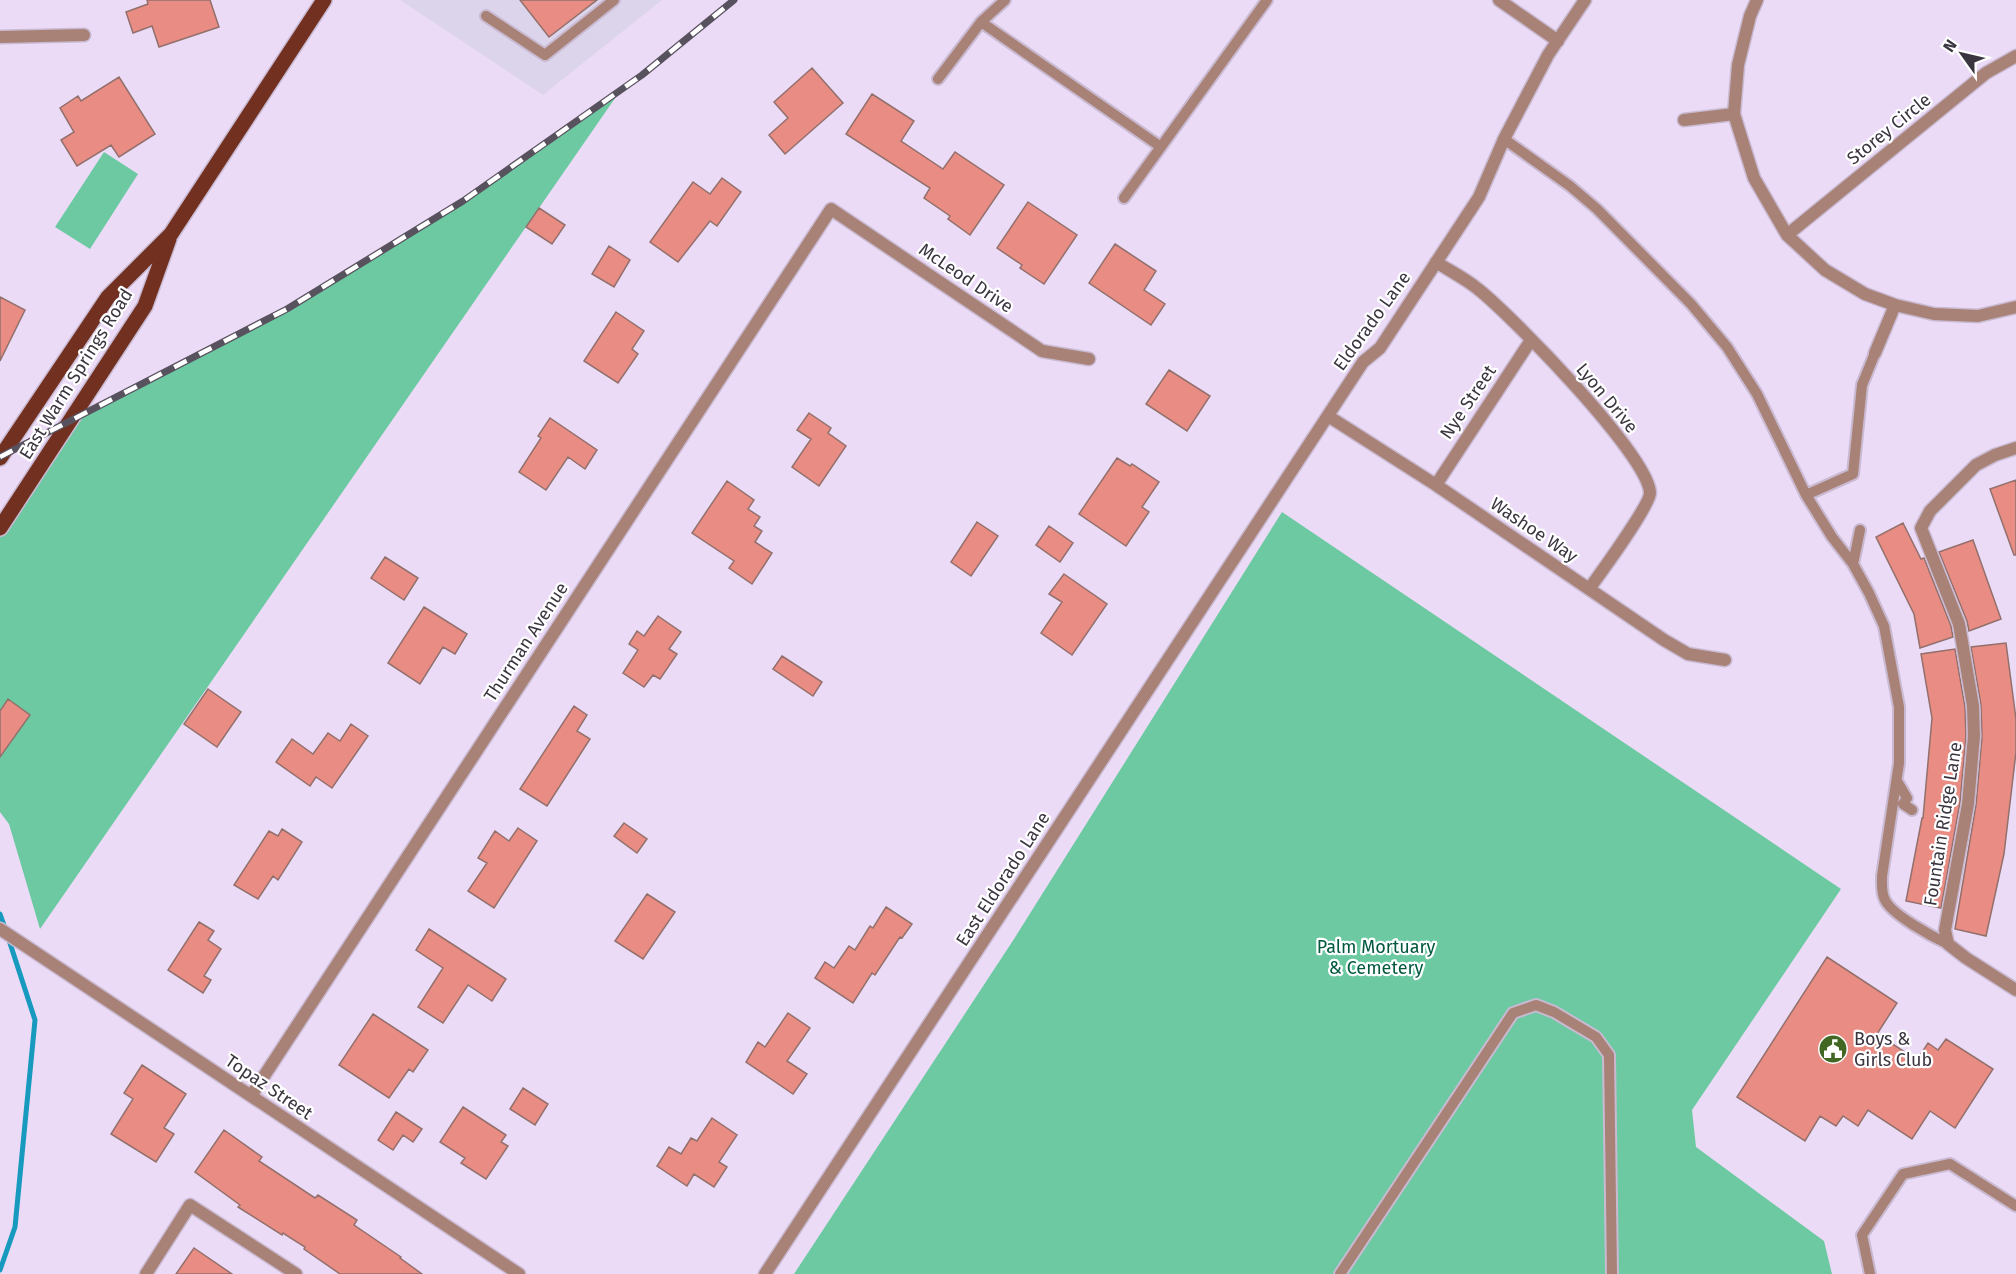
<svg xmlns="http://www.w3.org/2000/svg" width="2016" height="1274" font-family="'Fira Sans',sans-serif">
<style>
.commercial{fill:#dbd4ea}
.green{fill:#6cc9a2}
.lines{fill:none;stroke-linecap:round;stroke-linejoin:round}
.stream{stroke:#179abd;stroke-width:5}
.building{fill:#e98c84;stroke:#92706c;stroke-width:1.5}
.service-casing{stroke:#c9bad2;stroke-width:14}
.minor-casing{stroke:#c9bad2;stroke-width:15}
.primary-casing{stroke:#c9bad2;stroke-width:18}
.service{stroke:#a98277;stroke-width:10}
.minor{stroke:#a98277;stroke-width:12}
.primary{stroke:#723120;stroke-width:15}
.rail-casing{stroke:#58515e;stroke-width:7}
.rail{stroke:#fff;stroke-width:4.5;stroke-dasharray:14;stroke-linecap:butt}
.labels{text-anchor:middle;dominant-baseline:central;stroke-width:4.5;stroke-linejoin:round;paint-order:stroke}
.street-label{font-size:18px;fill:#3b3540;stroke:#fff}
.park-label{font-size:18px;fill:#00583e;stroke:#fff}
.poi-label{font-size:18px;fill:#3b3540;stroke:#fff;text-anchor:start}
</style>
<rect width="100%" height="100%" fill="#ecdbf7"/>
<path class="commercial" d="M 400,0 L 662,0 L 543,95 Z"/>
<path class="green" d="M 620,91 L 40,929 L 9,824 L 0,812 L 0,516 L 71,420 L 287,309 L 463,201 Z
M 104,152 L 138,174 L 90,249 L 55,227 Z
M 1282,512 L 1841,889 L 1692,1110 L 1696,1147 L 1824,1241 L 1832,1274 L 794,1274 L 1014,939 Z"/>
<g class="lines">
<path class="stream" d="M 0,914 L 5,928
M 0,1270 L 15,1227 L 35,1020 L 8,937"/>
</g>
<path class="building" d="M 147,0 L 210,0 L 219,27 L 159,47 L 152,26 L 133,33 L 126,12 L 148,4 Z
M 520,0 L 597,0 L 549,37 Z
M 812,68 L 843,103 L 785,154 L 769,135 L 788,118 L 774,102 Z
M 119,77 L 155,134 L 119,157 L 111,145 L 77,166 L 61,140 L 74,132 L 60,108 L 78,96 L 81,101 Z
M 872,94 L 914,121 L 901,141 L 943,169 L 955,152 L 1004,185 L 970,235 L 948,219 L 950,216 L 924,198 L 930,188 L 846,134 Z
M 722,178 L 741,192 L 717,226 L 710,221 L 678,262 L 650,242 L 693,182 L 710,194 Z
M 1028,202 L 1077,235 L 1044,284 L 1020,268 L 1022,265 L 997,248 Z
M 539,208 L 565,225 L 552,244 L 526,227 Z
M 1115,244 L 1156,271 L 1144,290 L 1165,304 L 1151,325 L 1089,283 Z
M 609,246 L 630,260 L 614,287 L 592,274 Z
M 0,297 L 25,310 L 0,361 Z
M 616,312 L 644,331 L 632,349 L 638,354 L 618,383 L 584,361 Z
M 1169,370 L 1210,396 L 1187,431 L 1146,404 Z
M 809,413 L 831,428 L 828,433 L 846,446 L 819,486 L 792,467 L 811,439 L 797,430 Z
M 550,418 L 597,450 L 585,469 L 568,457 L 546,490 L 519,472 L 541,438 L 538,436 Z
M 1117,458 L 1130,466 L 1132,464 L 1159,482 L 1142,507 L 1149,512 L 1126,546 L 1079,514 Z
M 2016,480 L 2016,555 L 2014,555 L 1990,489 Z
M 727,481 L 754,500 L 748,509 L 760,517 L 754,526 L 762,531 L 755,542 L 772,553 L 752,584 L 729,568 L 734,561 L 692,533 Z
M 977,522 L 998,536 L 971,576 L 951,562 Z
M 1903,523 L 1921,559 L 1924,558 L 1951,626 L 1953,637 L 1920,648 L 1914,614 L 1876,537 Z
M 1049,526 L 1073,543 L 1060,562 L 1036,545 Z
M 1973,540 L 2001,619 L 1969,631 L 1967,621 L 1939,552 Z
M 385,557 L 418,578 L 404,600 L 371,578 Z
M 1064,574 L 1107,604 L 1072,655 L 1041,633 L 1062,602 L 1049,594 Z
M 424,607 L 467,634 L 455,654 L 443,647 L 420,684 L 388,663 Z
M 658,616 L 681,632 L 669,649 L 677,654 L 660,679 L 653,675 L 644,687 L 623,673 L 638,650 L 629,644 L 637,631 L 644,636 Z
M 2006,643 L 2016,719 L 2016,752 L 2004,854 L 1986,936 L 1955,929 L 1976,805 L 1982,737 L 1981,705 L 1971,647 Z
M 1955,649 L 1965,707 L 1966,736 L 1960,803 L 1941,908 L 1906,901 L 1922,818 L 1923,818 L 1932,718 L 1921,654 Z
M 782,656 L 822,682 L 813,696 L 773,669 Z
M 208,689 L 241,712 L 217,747 L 184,724 Z
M 8,699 L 30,715 L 0,757 L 0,711 Z
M 574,706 L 587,715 L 577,731 L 590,739 L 547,806 L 520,789 Z
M 351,724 L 368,736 L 332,788 L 316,777 L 310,786 L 276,762 L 292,739 L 313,754 L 328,733 L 340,741 Z
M 624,823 L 647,839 L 637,853 L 614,836 Z
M 518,828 L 537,841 L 494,908 L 468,891 L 487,863 L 478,858 L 495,831 L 509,841 Z
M 282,829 L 302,842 L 278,880 L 273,876 L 258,899 L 234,885 L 269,831 L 278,836 Z
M 647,894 L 675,912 L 643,959 L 615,941 Z
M 886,907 L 912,924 L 902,938 L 900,937 L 875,975 L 872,973 L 853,1003 L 815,978 L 825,962 L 834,968 L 849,946 L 855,950 L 870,926 L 873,928 Z
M 199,922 L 214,931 L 208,940 L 221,949 L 204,976 L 211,980 L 203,993 L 168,970 Z
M 429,929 L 506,979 L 492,1001 L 468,985 L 443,1023 L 418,1007 L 443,968 L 416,950 Z
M 1827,957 L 1897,1003 L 1877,1034 L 1917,1060 L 1928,1043 L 1938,1050 L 1946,1039 L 1993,1069 L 1955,1128 L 1930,1111 L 1912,1139 L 1868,1110 L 1858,1126 L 1843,1116 L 1836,1126 L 1820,1116 L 1805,1141 L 1737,1097 Z
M 788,1013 L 810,1028 L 787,1061 L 807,1074 L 793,1094 L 746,1062 L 758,1042 L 765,1047 Z
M 373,1014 L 428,1050 L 413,1072 L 409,1069 L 389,1098 L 339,1065 Z
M 142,1065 L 186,1094 L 164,1128 L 174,1134 L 156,1162 L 111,1134 L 133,1099 L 124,1093 Z
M 523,1088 L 548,1104 L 535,1125 L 510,1109 Z
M 463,1107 L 506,1135 L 501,1142 L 508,1146 L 486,1179 L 461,1163 L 465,1158 L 440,1142 Z
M 396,1112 L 422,1129 L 413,1142 L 403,1135 L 393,1150 L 378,1140 Z
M 712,1118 L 737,1135 L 719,1162 L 727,1167 L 714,1187 L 694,1174 L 687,1186 L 657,1166 L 669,1147 L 681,1154 L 691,1138 L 697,1141 Z
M 224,1130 L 262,1157 L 259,1161 L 315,1198 L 318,1195 L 357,1220 L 354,1225 L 401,1257 L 400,1258 L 422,1274 L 340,1274 L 304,1249 L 305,1247 L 283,1233 L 282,1235 L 238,1207 L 240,1205 L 195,1172 Z
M 194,1248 L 232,1274 L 176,1274 Z"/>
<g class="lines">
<g class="service-casing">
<path id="service" d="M 486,16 L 545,55 L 614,0
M 981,22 L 1161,147
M 938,79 L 981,22 L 1005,0
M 1504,139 L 1570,186 L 1597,209 L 1691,304 L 1727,347 L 1757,394 L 1806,495 L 1832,537 L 1853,564 L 1869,593 L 1884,626 L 1899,707 L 1899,763 L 1882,876 C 1882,884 1881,893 1885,900 C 1892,915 1933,937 1948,944
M 1124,198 L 1267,0
M 1806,495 L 1853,474 L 1862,385 L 1875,353
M 1853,564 L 1860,530
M 1897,781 L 1907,798 L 1903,804 L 1912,810
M 1340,1274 L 1513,1013 L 1536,1005 L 1554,1012 L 1596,1037 L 1609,1055 L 1612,1274
M 1870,1274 L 1862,1235 L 1903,1174 L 1950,1164 L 2016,1206"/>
</g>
<g class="minor-casing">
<path id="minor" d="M 1499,0 L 1558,41
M 1757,0 L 1750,16 L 1738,65 L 1734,114 L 1754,178 L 1787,235 L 1825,270 L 1865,294 L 1895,305 L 1934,314 L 1978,316 L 2016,307
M 0,37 L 84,35
M 1684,120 L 1734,114
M 1787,235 L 1986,73 L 2016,56
M 1436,262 C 1450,271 1466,279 1478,289 C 1512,316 1649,456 1650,493 C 1650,505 1600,574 1589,589
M 1875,353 L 1895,305
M 1328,416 L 1436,485 L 1664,640 L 1688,654 L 1725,660
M 2016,448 L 1995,455 L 1976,465 L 1930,511 L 1921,528 L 1959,624 L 1973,706 L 1974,736 L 1968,804 L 1945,930 L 1948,944 L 1966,958 L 2016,990
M 1436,485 L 1531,340
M 0,929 L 519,1274
M 251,1096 L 831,209 L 1042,351 L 1089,359
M 146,1274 L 190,1205 L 296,1274
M 765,1274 L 1363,362 L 1380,348 L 1479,197 L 1504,139 L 1548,55 L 1585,0"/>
</g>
<g class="primary-casing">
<path id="primary" d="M 0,458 L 108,297 L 171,234 L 324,0
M 0,528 L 145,306 L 169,239"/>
</g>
<use href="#service" class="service"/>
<use href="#minor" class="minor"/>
<use href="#primary" class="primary"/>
<g class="rail-casing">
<path id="rail" d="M 0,457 L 287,309 L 463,201 L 642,75 L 734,0"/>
</g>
<use href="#rail" class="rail"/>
</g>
<defs>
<g id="civic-disc" transform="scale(1.5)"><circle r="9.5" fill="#416722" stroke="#fff"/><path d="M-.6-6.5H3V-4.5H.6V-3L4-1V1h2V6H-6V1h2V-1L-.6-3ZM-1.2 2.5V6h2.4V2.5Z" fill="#fff"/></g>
</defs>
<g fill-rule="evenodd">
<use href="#civic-disc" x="1833" y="1049"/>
</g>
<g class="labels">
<g class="street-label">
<text transform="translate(1889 129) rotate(-39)">Storey Circle</text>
<text transform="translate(966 278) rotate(34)">McLeod Drive</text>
<text transform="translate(1372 321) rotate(-54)">Eldorado Lane</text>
<text transform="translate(76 374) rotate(-58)">East Warm Springs Road</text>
<text transform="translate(1607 398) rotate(50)">Lyon Drive</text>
<text transform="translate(1468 402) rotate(-56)">Nye Street</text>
<text transform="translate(1534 530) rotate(34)">Washoe Way</text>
<text transform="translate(526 642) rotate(-57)">Thurman Avenue</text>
<text transform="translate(1943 824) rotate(-81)">Fountain Ridge Lane</text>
<text transform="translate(1003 879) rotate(-57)">East Eldorado Lane</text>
<text transform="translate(269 1087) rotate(34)">Topaz Street</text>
</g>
<g class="park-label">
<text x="1376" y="947">Palm Mortuary<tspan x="1376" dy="21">&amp; Cemetery</tspan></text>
</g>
<g class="poi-label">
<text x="1854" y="1039">Boys &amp;<tspan x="1854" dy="21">Girls Club</tspan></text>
</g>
</g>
<g transform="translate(1962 54) rotate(304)" stroke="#ffffff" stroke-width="4.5" paint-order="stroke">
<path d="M0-4.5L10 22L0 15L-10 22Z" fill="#3b3540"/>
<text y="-9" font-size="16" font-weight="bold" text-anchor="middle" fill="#3b3540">N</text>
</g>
</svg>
